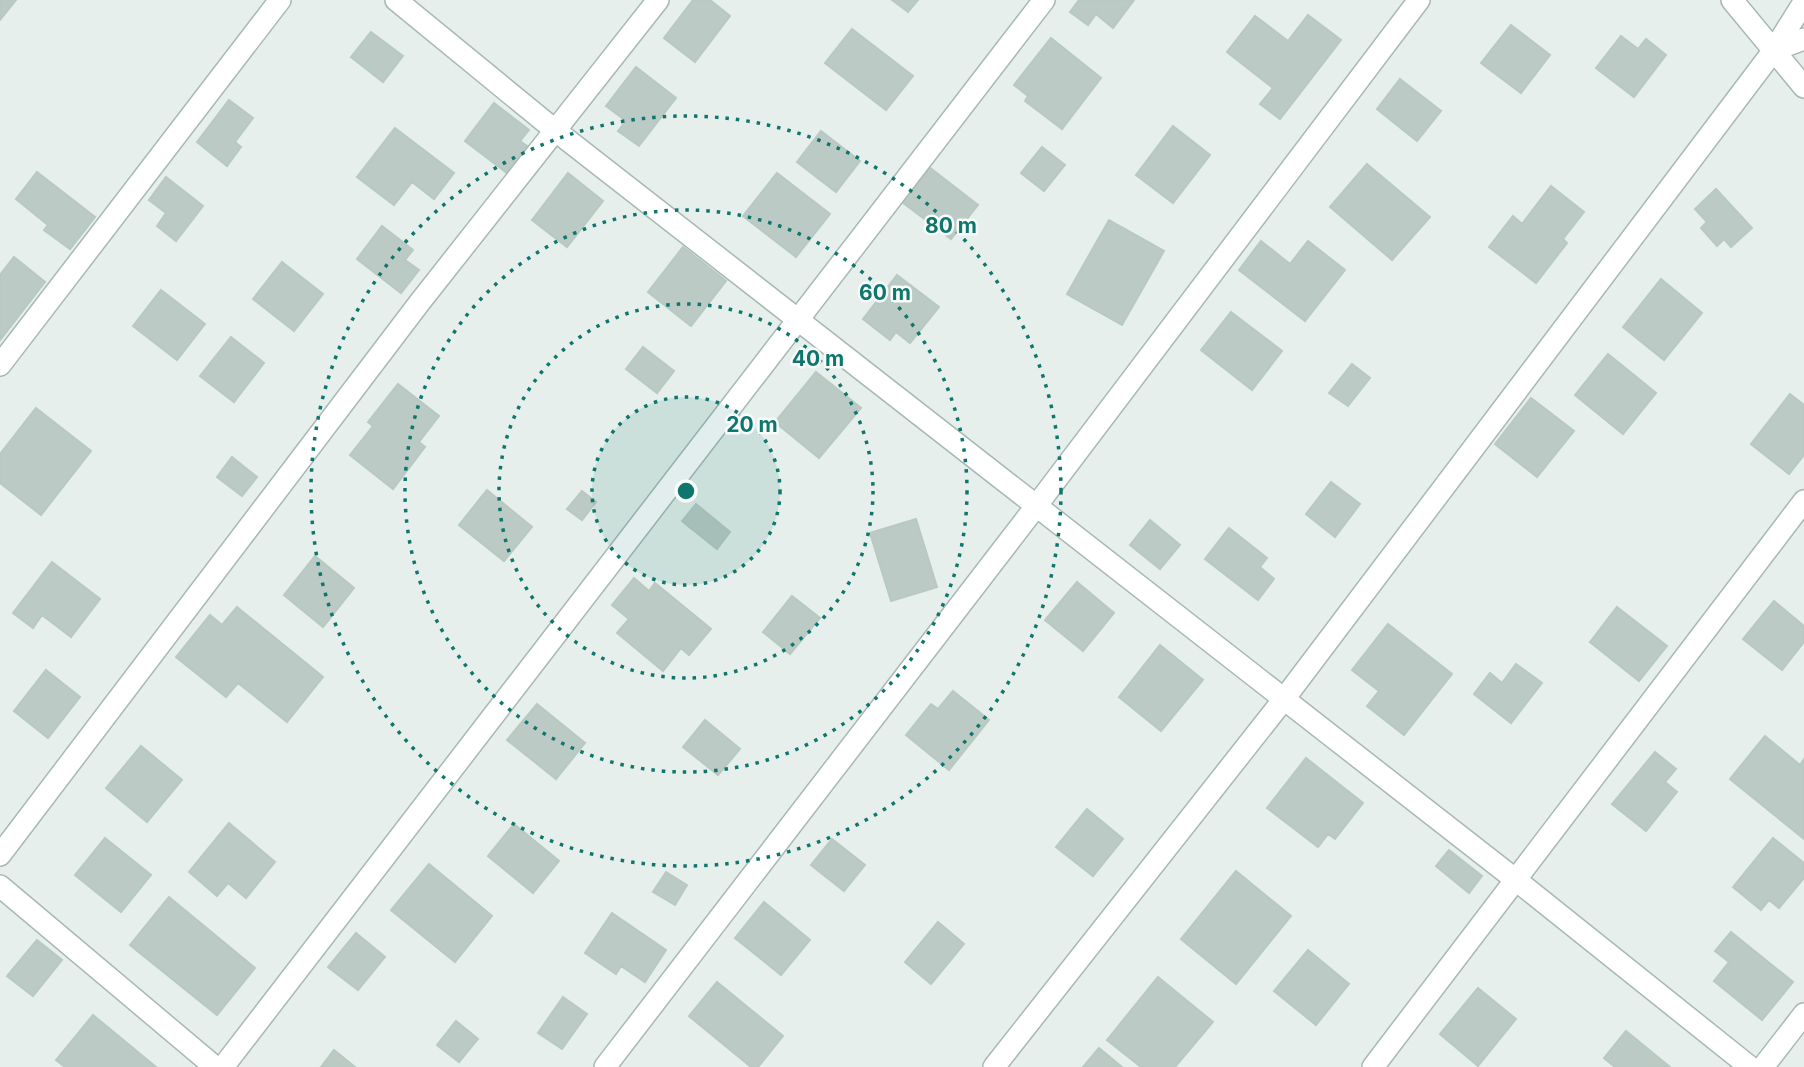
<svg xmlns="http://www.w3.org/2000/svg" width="1804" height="1067" font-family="Inter,sans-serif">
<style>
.building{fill:#bbcac4;stroke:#b8c9c2;stroke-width:2}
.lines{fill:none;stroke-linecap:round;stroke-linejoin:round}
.minor-casing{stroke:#a8b8b2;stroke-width:24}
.minor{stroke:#fff;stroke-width:21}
.ring{fill:none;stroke:#0f766e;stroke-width:3.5;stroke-dasharray:3.5 7}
.centre{fill:#0f766e;stroke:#f7fbf9;stroke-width:3.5}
.ring-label{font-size:21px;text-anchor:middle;font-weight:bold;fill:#0f766e;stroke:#f7fbf9;stroke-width:5;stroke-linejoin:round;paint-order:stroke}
</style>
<rect width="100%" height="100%" fill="#e6efeb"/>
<path class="building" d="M 0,0 L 16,0 L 0,20 Z
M 693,0 L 710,0 L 730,16 L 695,62 L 664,38 Z
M 892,0 L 918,0 L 908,12 Z
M 1079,0 L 1134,0 L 1113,28 L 1096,14 L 1088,25 L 1070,12 Z
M 1308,15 L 1341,40 L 1280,119 L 1260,104 L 1273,88 L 1227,52 L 1255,16 L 1288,41 Z
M 1511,25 L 1550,55 L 1521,93 L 1481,63 Z
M 852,29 L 913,76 L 886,110 L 825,63 Z
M 371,32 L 403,56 L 383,82 L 351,57 Z
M 1621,36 L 1638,49 L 1646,39 L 1666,55 L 1634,97 L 1596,68 Z
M 1051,38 L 1101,78 L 1062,129 L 1025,101 L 1028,96 L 1014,85 Z
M 636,67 L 676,98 L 639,146 L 618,131 L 626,121 L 606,106 Z
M 1400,79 L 1441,111 L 1417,141 L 1377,109 Z
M 229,100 L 253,118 L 235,142 L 241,147 L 227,166 L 197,142 Z
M 494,103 L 529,130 L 520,141 L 527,146 L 507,173 L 465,141 Z
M 1173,126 L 1210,155 L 1173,203 L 1136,175 Z
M 395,128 L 454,173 L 434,199 L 412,182 L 394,205 L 357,177 Z
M 821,131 L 860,161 L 836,192 L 797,162 Z
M 1042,147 L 1065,165 L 1044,191 L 1021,173 Z
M 1367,164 L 1430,217 L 1392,260 L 1330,207 Z
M 929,167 L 978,205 L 951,239 L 902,202 Z
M 37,172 L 95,217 L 70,249 L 44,230 L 48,225 L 16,199 Z
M 568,173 L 603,201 L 567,247 L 532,220 Z
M 777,173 L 830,214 L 796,257 L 743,216 Z
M 166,177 L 203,206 L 176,241 L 157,226 L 166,213 L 149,200 Z
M 1551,186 L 1584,212 L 1563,239 L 1567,243 L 1536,283 L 1489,247 L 1513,216 L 1522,224 Z
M 1716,189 L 1752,228 L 1731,247 L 1724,239 L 1717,246 L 1701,228 L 1707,222 L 1695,209 Z
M 1109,220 L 1164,251 L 1122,325 L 1067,294 Z
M 382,226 L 413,250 L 405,260 L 419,270 L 401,293 L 357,259 Z
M 1261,241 L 1290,264 L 1308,241 L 1345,270 L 1305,321 L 1239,270 Z
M 683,247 L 726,281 L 691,326 L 648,292 Z
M 14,257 L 45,282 L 0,340 L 0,275 Z
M 282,262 L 323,294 L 294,331 L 253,299 Z
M 897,275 L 939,307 L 910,343 L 896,332 L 890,340 L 863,319 Z
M 1661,279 L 1702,313 L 1664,360 L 1623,327 Z
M 161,290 L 205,324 L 177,360 L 133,326 Z
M 1231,312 L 1282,351 L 1252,390 L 1201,350 Z
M 231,337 L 264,363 L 234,402 L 200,376 Z
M 643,347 L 674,371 L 657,393 L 626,369 Z
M 1608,354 L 1656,393 L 1623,434 L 1575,395 Z
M 1352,364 L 1370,378 L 1348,406 L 1329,393 Z
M 816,372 L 861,408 L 819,458 L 775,422 Z
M 398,384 L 439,416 L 419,442 L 425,447 L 393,489 L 350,455 L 373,426 L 368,422 Z
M 1790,394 L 1804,405 L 1804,455 L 1789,474 L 1751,444 Z
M 1531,398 L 1574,431 L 1537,477 L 1495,444 Z
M 36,408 L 91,451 L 41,515 L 0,483 L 0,454 Z
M 232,457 L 257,477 L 242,496 L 217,477 Z
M 1331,482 L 1360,504 L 1335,537 L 1306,514 Z
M 487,490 L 532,527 L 504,561 L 459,525 Z
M 582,491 L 596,502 L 582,520 L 567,509 Z
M 696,504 L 730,532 L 717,549 L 682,521 Z
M 916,519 L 937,587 L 891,601 L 870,533 Z
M 1150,520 L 1180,545 L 1160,569 L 1130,545 Z
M 1229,528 L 1267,558 L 1260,567 L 1274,579 L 1258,600 L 1205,559 Z
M 315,556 L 354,588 L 323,627 L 284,595 Z
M 52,562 L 100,599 L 71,637 L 42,615 L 33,628 L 13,613 Z
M 634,578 L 649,591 L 655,583 L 711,629 L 689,655 L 681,648 L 663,671 L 617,633 L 629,619 L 612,605 Z
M 1077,582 L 1114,613 L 1083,651 L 1045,620 Z
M 792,596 L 820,618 L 790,654 L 763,632 Z
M 1774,601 L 1804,626 L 1804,642 L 1782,670 L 1743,639 Z
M 237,607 L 323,677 L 287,722 L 238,683 L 226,697 L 176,657 L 210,615 L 222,625 Z
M 1617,607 L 1667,646 L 1639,681 L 1590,642 Z
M 1388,624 L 1452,674 L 1404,735 L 1367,706 L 1379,691 L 1352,670 Z
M 1160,645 L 1203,680 L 1161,731 L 1119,697 Z
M 1516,664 L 1542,683 L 1511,723 L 1474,694 L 1490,673 L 1502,683 Z
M 46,670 L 80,697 L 48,738 L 14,711 Z
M 953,691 L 989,720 L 949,770 L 906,735 L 931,704 L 938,709 Z
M 537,704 L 585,743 L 556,779 L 507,740 Z
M 705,720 L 740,749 L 718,775 L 683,747 Z
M 1765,736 L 1800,765 L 1804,759 L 1804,839 L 1730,779 Z
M 141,746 L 182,780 L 147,822 L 106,788 Z
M 1655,752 L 1676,769 L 1665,782 L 1677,792 L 1646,831 L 1612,804 Z
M 1306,758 L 1363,803 L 1335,839 L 1328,834 L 1318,847 L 1267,808 Z
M 1087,809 L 1123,839 L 1093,876 L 1056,847 Z
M 229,823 L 275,862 L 246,898 L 228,883 L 217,896 L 189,872 Z
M 514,824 L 559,861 L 533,893 L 488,856 Z
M 105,838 L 151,875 L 121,912 L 75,875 Z
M 1773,838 L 1804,863 L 1804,878 L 1779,908 L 1769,900 L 1761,910 L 1733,887 Z
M 832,839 L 865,865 L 844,891 L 811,865 Z
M 1449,850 L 1482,876 L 1469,893 L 1436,866 Z
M 429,864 L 492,916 L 455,962 L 391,910 Z
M 1236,871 L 1291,916 L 1236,984 L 1181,939 Z
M 666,872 L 687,885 L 675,905 L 653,892 Z
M 169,897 L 255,968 L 217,1015 L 130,945 Z
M 764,902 L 810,940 L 781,975 L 735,938 Z
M 612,913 L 666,950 L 645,982 L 621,966 L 616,974 L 585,953 Z
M 938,922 L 964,944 L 931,984 L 905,962 Z
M 1731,932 L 1793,982 L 1762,1020 L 1714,981 L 1729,962 L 1715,951 Z
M 356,933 L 385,957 L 358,990 L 328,967 Z
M 37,940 L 62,960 L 33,996 L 7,976 Z
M 1308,950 L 1349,984 L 1316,1025 L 1274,991 Z
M 1158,977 L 1213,1022 L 1175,1067 L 1141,1067 L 1107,1040 Z
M 717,982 L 783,1036 L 758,1067 L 751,1067 L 689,1016 Z
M 1478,988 L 1516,1019 L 1478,1066 L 1440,1034 Z
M 563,997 L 587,1014 L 562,1049 L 538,1033 Z
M 93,1015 L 156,1067 L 65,1067 L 56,1060 Z
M 456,1021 L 478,1039 L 459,1062 L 437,1045 Z
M 1626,1031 L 1670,1067 L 1615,1067 L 1604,1058 Z
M 1099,1048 L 1122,1067 L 1083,1067 Z
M 334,1050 L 355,1067 L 321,1067 Z"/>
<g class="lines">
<g class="minor-casing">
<path id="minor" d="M 396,0 L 556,131 L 1516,880 L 1750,1067
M 1732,0 L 1804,87
M 1774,50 L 1804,39
M 0,365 L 280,0
M 0,855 L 420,302 L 658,0
M 0,886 L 215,1067
M 223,1067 L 1044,0
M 605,1067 L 1037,505 L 1419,0
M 994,1067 L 1284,699 L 1774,50 L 1804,2
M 1373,1067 L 1804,501
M 1763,1067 L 1804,1014"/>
</g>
<use href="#minor" class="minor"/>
</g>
<circle cx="686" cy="491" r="94" fill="#0f766e" fill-opacity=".12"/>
<g class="ring">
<circle cx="686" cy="491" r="94"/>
<circle cx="686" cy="491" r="187"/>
<circle cx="686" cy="491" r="281"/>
<circle cx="686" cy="491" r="375"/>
</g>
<circle cx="686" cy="491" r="10" class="centre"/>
<g class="ring-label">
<text x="951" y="233">80 m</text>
<text x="885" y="300">60 m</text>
<text x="818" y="366">40 m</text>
<text x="752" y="432">20 m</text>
</g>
</svg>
